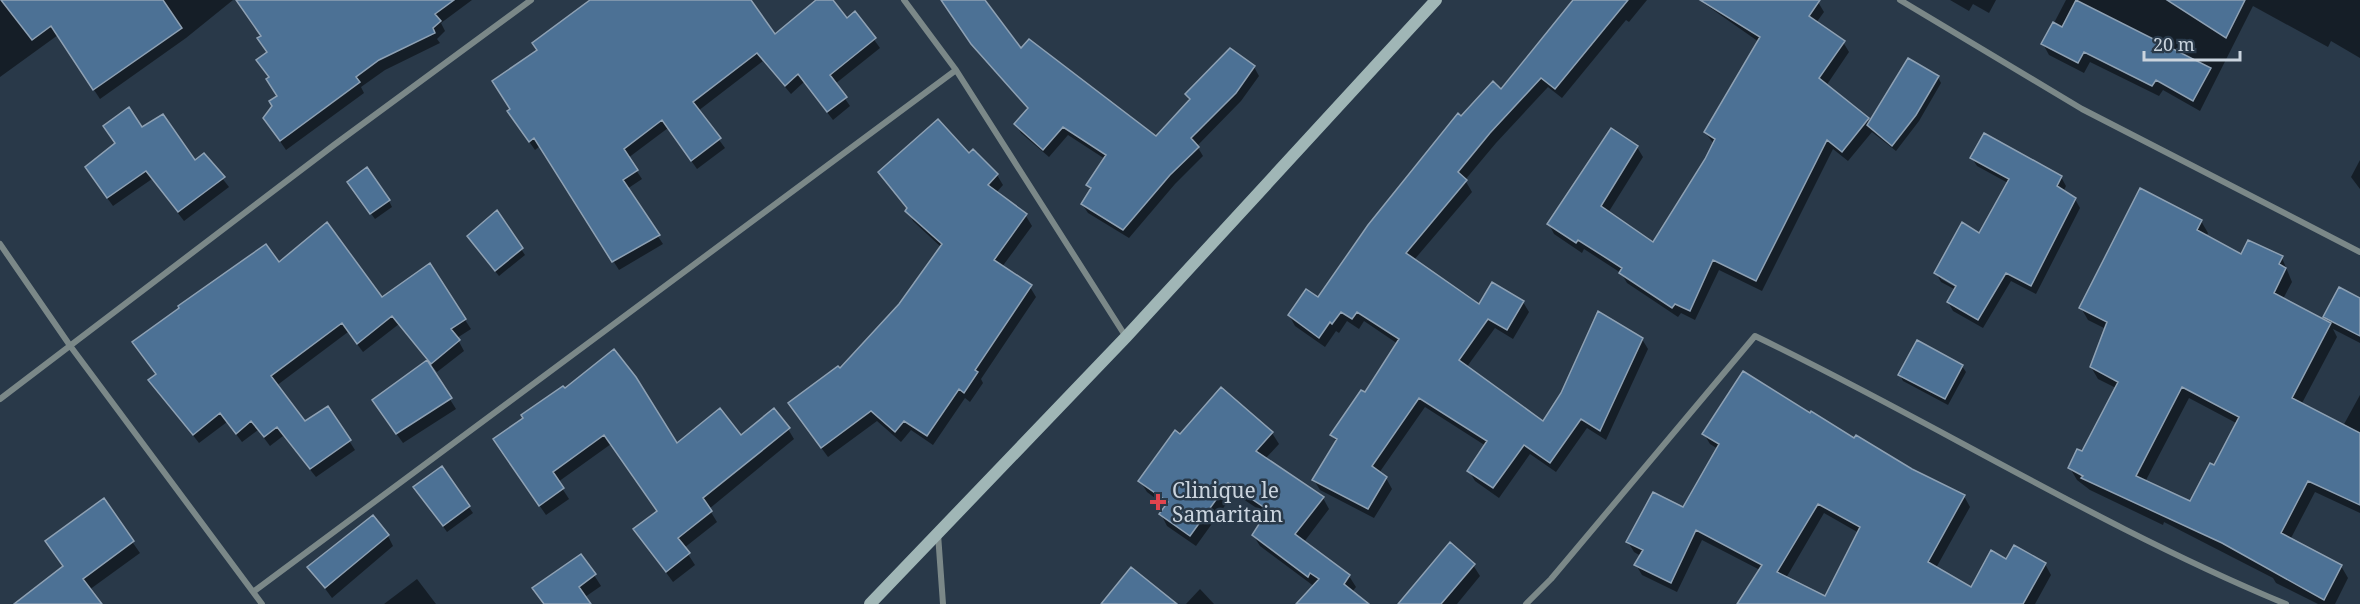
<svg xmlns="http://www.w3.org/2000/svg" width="2360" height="604" font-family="'Noto Serif',serif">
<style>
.shadow{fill:#0007;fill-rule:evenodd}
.building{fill:#4c7195;stroke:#8ea1b4;stroke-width:1.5;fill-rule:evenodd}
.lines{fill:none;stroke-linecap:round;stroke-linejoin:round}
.street{stroke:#7b8888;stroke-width:6}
.secondary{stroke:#a0b6b6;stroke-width:12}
.health-dot{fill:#e0444e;stroke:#293949;stroke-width:2}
.labels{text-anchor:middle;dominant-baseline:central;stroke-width:5;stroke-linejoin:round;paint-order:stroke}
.poi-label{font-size:21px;fill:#cad4de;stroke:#293949;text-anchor:start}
</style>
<rect width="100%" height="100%" fill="#293949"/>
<path class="shadow" d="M 0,0 L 233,0 L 186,38 L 100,99 L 58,35 L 0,77 Z
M 236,0 L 472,0 L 441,23 L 445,31 L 437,39 L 440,43 L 385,70 L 361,87 L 364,93 L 286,150 L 271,128 L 278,96 L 270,78 L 269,53 L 262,37 Z
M 593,0 L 747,0 L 774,36 L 818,0 L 831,0 L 846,20 L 855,13 L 880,48 L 835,84 L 850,106 L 833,120 L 804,82 L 791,94 L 763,61 L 698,111 L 725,148 L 697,169 L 668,128 L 628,158 L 642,179 L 627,189 L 663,244 L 619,270 L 540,146 L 535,150 L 514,120 L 539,51 Z
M 942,0 L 983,0 L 1021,50 L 1156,138 L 1190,101 L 1187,95 L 1254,67 L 1259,76 L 1241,101 L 1197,146 L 1203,156 L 1175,184 L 1129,238 L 1088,213 L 1082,204 L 1091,191 L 1088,185 L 1105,159 L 1068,135 L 1049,157 L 1021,133 L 1016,124 L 1029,109 L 978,53 Z
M 1575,0 L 1647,0 L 1629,22 L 1626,20 L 1562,98 L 1548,87 L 1496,143 L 1465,180 L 1472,192 L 1414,260 L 1479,306 L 1523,302 L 1529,312 L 1513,339 L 1495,328 L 1466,368 L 1543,423 L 1642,339 L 1648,349 L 1606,440 L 1587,428 L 1556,472 L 1530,454 L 1499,498 L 1475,481 L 1469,471 L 1486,446 L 1425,407 L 1379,473 L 1386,478 L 1392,489 L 1374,518 L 1320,490 L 1314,480 L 1337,443 L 1332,435 L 1365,394 L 1398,344 L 1364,321 L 1359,329 L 1347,321 L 1339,333 L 1336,331 L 1325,347 L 1295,326 L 1289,315 L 1318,299 L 1461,118 L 1501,91 Z
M 1699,0 L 1818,2 L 1824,12 L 1816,23 L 1843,42 L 1849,52 L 1826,86 L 1870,122 L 1938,77 L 1941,83 L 1919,121 L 1896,151 L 1872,132 L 1848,161 L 1833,149 L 1762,291 L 1719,270 L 1695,320 L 1681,313 L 1678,317 L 1627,283 L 1621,273 L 1584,249 L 1582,253 L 1554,234 L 1549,224 L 1637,147 L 1643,157 L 1608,213 L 1653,244 L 1706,160 L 1714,144 L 1705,132 L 1759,42 Z
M 1950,0 L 1996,0 L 1989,13 L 1973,4 L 1969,11 Z
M 2066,0 L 2360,0 L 2360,58 L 2331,41 L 2328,47 L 2253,6 L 2200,111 L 2163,90 L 2159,96 L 2090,62 L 2084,73 L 2049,55 L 2043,44 Z
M 105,127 L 142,129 L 195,162 L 204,155 L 229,187 L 184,221 L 152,179 L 113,206 L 92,177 L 116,144 Z
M 969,155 L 997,175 L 1003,185 L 996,193 L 1026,216 L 1032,226 L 1002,267 L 1030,287 L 1036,297 L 981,379 L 983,383 L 970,402 L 965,398 L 933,445 L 911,430 L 901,442 L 877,421 L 828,457 L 796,413 L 840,371 L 900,305 L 941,247 L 913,221 L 908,210 L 880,173 Z
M 1972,158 L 2061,177 L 2066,186 L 2063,192 L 2075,199 L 2080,208 L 2036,294 L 2011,281 L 1983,328 L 1953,311 L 1948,302 L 1956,290 L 1941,282 L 1936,273 L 1980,235 L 2008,183 L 1977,166 ZM 1941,275 L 1964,288 L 1962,291 L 1941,279 Z
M 2360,160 L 2360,189 L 2351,177 Z
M 353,189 L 389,201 L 392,207 L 375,219 Z
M 497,213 L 525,255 L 499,276 L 472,242 Z
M 2201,221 L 2208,233 L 2206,237 L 2242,256 L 2282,258 L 2292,282 L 2283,299 L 2329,323 L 2325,317 L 2360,300 L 2360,343 L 2333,329 L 2337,337 L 2301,405 L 2343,426 L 2360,395 L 2360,513 L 2315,492 L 2290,540 L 2341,566 L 2348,578 L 2335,604 L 2318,604 L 2276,583 L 2273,578 L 2164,522 L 2163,525 L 2090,490 L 2077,480 L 2070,468 L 2083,453 L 2116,388 L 2098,379 L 2091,367 L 2106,329 L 2088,320 L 2081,308 ZM 2189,398 L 2238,424 L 2215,467 L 2191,503 L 2145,482 Z
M 278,264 L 382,299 L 429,265 L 471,329 L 457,338 L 464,351 L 437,372 L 431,365 L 429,366 L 456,409 L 403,443 L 380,411 L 374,401 L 428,361 L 399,324 L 363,352 L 348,332 L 276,386 L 305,423 L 328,408 L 355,450 L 316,477 L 283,436 L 270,446 L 258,430 L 242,442 L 227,422 L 199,443 L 150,381 Z
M 1962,366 L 1966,372 L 1948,405 L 1903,381 L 1900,375 Z
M 1811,415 L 1964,496 L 1970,507 L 1936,568 L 1971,589 L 2007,561 L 2045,564 L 2051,575 L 2035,604 L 1739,604 L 1760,570 L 1702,540 L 1677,592 L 1642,575 L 1636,565 L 1641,556 L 1634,552 L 1628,542 L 1683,509 L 1718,449 L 1710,444 L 1704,434 ZM 1824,513 L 1859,533 L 1826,598 L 1786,578 Z
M 525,419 L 677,445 L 788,429 L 794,439 L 709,509 L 717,522 L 684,548 L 695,565 L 673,582 L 635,530 L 659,512 L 611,444 L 558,482 L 569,499 L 546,515 L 501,450 Z
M 1272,433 L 1279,444 L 1265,459 L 1323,498 L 1329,509 L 1304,542 L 1349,576 L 1356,587 L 1352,592 L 1366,604 L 1299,604 L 1315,587 L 1260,546 L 1253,535 L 1267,515 L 1234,493 L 1196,546 L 1167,526 L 1161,514 L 1167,507 L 1147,492 L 1140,481 L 1181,436 Z
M 441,468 L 473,513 L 447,532 L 419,493 Z
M 103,500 L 140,553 L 89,590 L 100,604 L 16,604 L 64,568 L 47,541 Z
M 388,536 L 393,546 L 332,598 L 309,567 Z
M 1473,565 L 1480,576 L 1457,604 L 1398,604 Z
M 594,575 L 601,586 L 585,597 L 589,604 L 544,604 Z
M 417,579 L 436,604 L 384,604 Z
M 1200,589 L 1214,604 L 1186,604 Z"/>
<path class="building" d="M 1,0 L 163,0 L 182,28 L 93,90 L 51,26 L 32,40 Z
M 236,0 L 454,0 L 435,14 L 441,21 L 433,28 L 435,33 L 379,60 L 356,77 L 360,82 L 280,141 L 263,118 L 272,106 L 269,101 L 277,96 L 266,79 L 269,77 L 256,60 L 267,52 L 257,38 L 261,36 Z
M 590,0 L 751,0 L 775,34 L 816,0 L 833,0 L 847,18 L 855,11 L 876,38 L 830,75 L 847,97 L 827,112 L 798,74 L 785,86 L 757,53 L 693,102 L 721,138 L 691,161 L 662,120 L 624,149 L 638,170 L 623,180 L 660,235 L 612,262 L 534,138 L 529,142 L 507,111 L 510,109 L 492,81 L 537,50 L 532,43 Z
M 941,0 L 985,0 L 1021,48 L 1029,39 L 1156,136 L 1190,99 L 1185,94 L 1230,48 L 1255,66 L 1236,93 L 1191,138 L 1199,147 L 1170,175 L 1123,230 L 1081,204 L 1091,188 L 1086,185 L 1106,155 L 1063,127 L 1043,150 L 1014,124 L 1028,108 L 971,44 Z
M 1573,0 L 1628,0 L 1555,89 L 1541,78 L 1490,133 L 1458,172 L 1467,180 L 1406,253 L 1479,304 L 1492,282 L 1524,301 L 1507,330 L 1488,319 L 1459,360 L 1543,421 L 1561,393 L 1598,311 L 1643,338 L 1600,431 L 1581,419 L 1550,463 L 1524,445 L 1493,488 L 1467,471 L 1487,441 L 1419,398 L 1372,466 L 1387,477 L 1368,509 L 1312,480 L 1337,439 L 1330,435 L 1361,390 L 1365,392 L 1399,339 L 1357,312 L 1352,319 L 1341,312 L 1332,324 L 1330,322 L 1319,338 L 1288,315 L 1306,289 L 1318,297 L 1368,225 L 1458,113 L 1461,116 L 1493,81 L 1501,89 Z
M 1700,0 L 1820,0 L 1809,16 L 1845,41 L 1819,78 L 1869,118 L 1842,152 L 1827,140 L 1756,281 L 1713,260 L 1690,311 L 1675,304 L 1672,308 L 1619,273 L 1622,268 L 1578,240 L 1576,243 L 1547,224 L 1611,128 L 1638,146 L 1601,206 L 1653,242 L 1705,159 L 1715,139 L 1704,132 L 1760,37 Z
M 2076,0 L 2211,68 L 2193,101 L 2156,80 L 2152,86 L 2084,52 L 2078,63 L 2041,44 L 2053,22 L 2062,27 Z
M 2167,0 L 2245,0 L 2226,38 Z
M 1908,58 L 1939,76 L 1916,115 L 1892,146 L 1867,125 Z
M 129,107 L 142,127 L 163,114 L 195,160 L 204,153 L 225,177 L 178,212 L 146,171 L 107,198 L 85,167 L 115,143 L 103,126 Z
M 938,119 L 969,153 L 973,149 L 998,174 L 988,185 L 1027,214 L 994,260 L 1032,285 L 975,370 L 978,372 L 964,393 L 959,389 L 927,436 L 904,421 L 895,432 L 871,411 L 821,448 L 788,403 L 838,366 L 840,368 L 899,304 L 942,244 L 905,211 L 907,208 L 878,172 Z
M 1984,133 L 2062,176 L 2057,186 L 2076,198 L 2031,286 L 2006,273 L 1978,320 L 1947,302 L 1956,286 L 1934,273 L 1962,222 L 1979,233 L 2009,179 L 1970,158 Z
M 367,167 L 390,200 L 370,214 L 347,182 Z
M 2140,188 L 2202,220 L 2197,230 L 2241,254 L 2248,240 L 2283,256 L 2279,264 L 2286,268 L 2274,293 L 2331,323 L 2292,398 L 2360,433 L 2360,505 L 2308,481 L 2281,533 L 2342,565 L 2324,600 L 2222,543 L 2081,478 L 2083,476 L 2068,468 L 2077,449 L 2082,451 L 2118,382 L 2090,367 L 2107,322 L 2079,308 ZM 2182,387 L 2239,417 L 2214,465 L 2210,463 L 2190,501 L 2136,476 Z
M 497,210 L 523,248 L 495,271 L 467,236 Z
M 327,222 L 382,297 L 430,263 L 466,319 L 451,329 L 460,340 L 431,364 L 392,316 L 357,344 L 342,323 L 271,376 L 305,421 L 328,406 L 351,440 L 310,469 L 277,427 L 264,437 L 251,421 L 236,434 L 220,413 L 193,435 L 148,380 L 156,374 L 132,342 L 179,308 L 178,306 L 266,244 L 279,262 Z
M 2339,287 L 2360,298 L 2360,336 L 2323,317 Z
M 1917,340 L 1963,365 L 1945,399 L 1898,375 Z
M 614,349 L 636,377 L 677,443 L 720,408 L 741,435 L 774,408 L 790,428 L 703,498 L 712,511 L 678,538 L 690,553 L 666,572 L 633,529 L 657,511 L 604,435 L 553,472 L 564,488 L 539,506 L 493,439 L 523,418 L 521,415 L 563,386 L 565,388 Z
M 427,360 L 452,398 L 396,434 L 372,400 Z
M 1743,371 L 1810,413 L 1811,411 L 1854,438 L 1856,435 L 1912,469 L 1965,495 L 1928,562 L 1971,587 L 1991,550 L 2006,559 L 2014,545 L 2046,563 L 2023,604 L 1737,604 L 1762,565 L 1696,530 L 1671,583 L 1634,565 L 1643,550 L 1626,542 L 1653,492 L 1683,507 L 1719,444 L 1702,434 ZM 1818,504 L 1860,527 L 1825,596 L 1777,572 Z
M 1221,387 L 1273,432 L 1256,451 L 1324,497 L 1295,534 L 1350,575 L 1344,584 L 1369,604 L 1296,604 L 1319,579 L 1310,573 L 1308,577 L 1252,535 L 1268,510 L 1228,483 L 1190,536 L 1159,514 L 1168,502 L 1138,481 L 1175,430 L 1180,434 Z
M 442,466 L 470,506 L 443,526 L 413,487 Z
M 104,498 L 134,541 L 83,579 L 102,604 L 14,604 L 63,566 L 45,541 Z
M 373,515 L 389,535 L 325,588 L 307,567 Z
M 1450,542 L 1475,564 L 1441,604 L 1398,604 Z
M 581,554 L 596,574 L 579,587 L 591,604 L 544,604 L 532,588 Z
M 1131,567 L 1177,604 L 1101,604 Z"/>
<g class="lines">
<path class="street" d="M 904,0 L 956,70 L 1126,337
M 1900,0 L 2082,109 L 2360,252
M 0,244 L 71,347 L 262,604
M 0,399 L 334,145 L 531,0
M 938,534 L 943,604
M 253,592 L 956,70
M 1526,604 L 1551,579 L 1755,336 C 1934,422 2102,528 2286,604"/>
<path class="secondary" d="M 870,604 L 1126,337 L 1436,0"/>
</g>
<path class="health-dot" d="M1155 493h6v6h6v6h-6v6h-6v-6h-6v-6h6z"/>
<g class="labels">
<g class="poi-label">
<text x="1172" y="490">Clinique le<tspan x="1172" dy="24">Samaritain</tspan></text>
</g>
</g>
<path d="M2144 51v9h96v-9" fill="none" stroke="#cad4de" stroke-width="3"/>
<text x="2153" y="51" font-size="18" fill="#cad4de" stroke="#293949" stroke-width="4.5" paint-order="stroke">20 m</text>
</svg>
